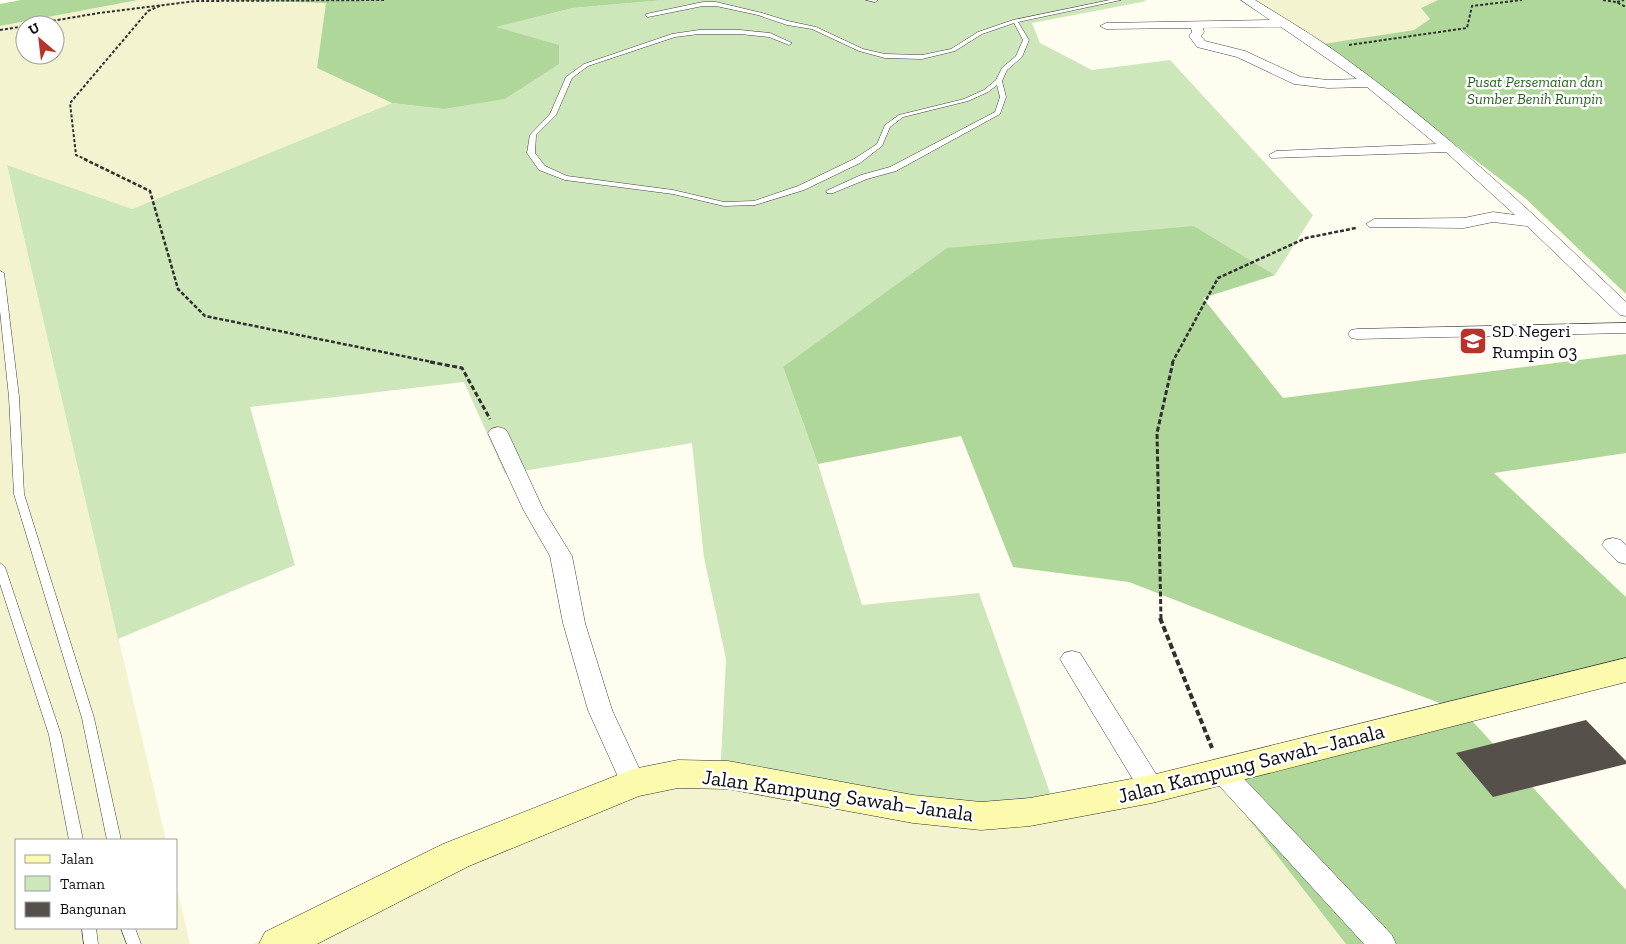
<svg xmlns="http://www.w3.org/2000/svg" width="1626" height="944" font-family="'Zilla Slab',serif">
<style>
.farmland{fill:#f3f3d0;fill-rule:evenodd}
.green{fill:#cde7ba}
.forest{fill:#b0d79a}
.building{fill:#56504b}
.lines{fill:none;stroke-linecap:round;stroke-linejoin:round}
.service-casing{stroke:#414141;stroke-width:1}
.minor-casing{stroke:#414141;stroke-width:1}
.secondary-casing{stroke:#303030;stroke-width:1}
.path-far3{stroke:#303030;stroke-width:2;stroke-dasharray:3 2;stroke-linecap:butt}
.path-far2{stroke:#303030;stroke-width:2.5;stroke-dasharray:4 2;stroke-linecap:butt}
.path-far1{stroke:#303030;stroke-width:3;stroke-dasharray:5 2.5;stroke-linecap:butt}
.path{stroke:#303030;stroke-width:4;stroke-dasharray:6 3;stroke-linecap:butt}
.service{fill:#fff;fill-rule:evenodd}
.minor{fill:#fff;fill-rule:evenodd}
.secondary{fill:#fbfaad;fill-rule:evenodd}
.labels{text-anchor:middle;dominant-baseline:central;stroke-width:5;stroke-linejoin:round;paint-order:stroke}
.far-park-label{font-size:15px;font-style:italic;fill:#286221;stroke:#fff}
.poi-label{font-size:18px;fill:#0e0e0e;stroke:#fff;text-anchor:start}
.near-street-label{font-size:21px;fill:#0e0e0e;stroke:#fff}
</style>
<rect width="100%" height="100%" fill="#fefdef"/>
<path class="farmland" d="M 138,0 L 327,3 L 317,68 L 392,103 L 132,209 L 7,165 L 166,840 L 16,840 L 16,928 L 176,928 L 176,885 L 190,944 L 0,944 L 0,26 ZM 25,25 L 55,25 L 55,55 L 25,55 Z
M 1254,0 L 1438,0 L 1421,8 L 1430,19 L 1414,30 L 1323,44 Z
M 720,778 L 926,819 L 1222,785 L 1346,944 L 253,944 L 538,817 Z"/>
<path class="green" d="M 664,0 L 1143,0 L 1147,1 L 1032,23 L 1040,43 L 1092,70 L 1170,60 L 1313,215 L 1275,275 L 1194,226 L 783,367 L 818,464 L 862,605 L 979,593 L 1054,804 L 926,819 L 720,778 L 726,659 L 704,558 L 692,443 L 505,474 L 464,382 L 250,407 L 295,565 L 118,639 L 7,165 L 132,209 L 392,103 L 443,109 L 495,27 L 573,8 Z"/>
<path class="forest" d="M 21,0 L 138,0 L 0,26 L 0,4 Z
M 212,0 L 664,0 L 573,8 L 496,27 L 559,45 L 559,64 L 505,99 L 443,109 L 392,103 L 317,68 L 326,3 Z
M 1438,0 L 1626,0 L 1626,294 L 1525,198 L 1323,44 L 1414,30 L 1430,19 L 1421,8 Z
M 1194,226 L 1275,275 L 1203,298 L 1283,398 L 1626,354 L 1626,453 L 1494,473 L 1626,597 L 1626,676 L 1466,714 L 1626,890 L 1626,944 L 1346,944 L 1222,785 L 1465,713 L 1129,582 L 1013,567 L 961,436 L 818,464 L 783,367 L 947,248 Z"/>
<path class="building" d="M 1586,720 L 1626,761 L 1626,764 L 1493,797 L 1456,753 Z"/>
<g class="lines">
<g class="service-casing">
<path id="service" d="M 866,0 L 878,0 L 875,2 Z
M 1110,0 L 1121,0 L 1018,22 L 1029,40 L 1022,57 L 1007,70 L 1002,81 L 1006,97 L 1000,114 L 896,171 L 867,179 L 833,193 L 827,193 L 826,191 L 861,175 L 890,167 L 995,112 L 1000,97 L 997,85 L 988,92 L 968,101 L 903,117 L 890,127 L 882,146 L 860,163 L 804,190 L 755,205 L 724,206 L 673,194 L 565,180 L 539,170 L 527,153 L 530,135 L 550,114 L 566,77 L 584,64 L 672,34 L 699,30 L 740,30 L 770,33 L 792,43 L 789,45 L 769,37 L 740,34 L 699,34 L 675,37 L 588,66 L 572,78 L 556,115 L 536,135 L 535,153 L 545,166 L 567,176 L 673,190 L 724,202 L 754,201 L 798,186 L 854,159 L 877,144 L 885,125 L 899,115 L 964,99 L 984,90 L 996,80 L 1002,68 L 1016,56 L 1023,40 L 1014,23 L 982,34 L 955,51 L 922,59 L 885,58 L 859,51 L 812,29 L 787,25 L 758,15 L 716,6 L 703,6 L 648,17 L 646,16 L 646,14 L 703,2 L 716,2 L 762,13 L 788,21 L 816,27 L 863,49 L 885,54 L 922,55 L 951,49 L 978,32 L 1013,20 Z
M 0,271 L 4,273 L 19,397 L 24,494 L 94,718 L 121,840 L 107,840 L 82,718 L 14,494 L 9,397 L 0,311 Z
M 0,563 L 5,567 L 61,735 L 83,840 L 69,840 L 49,735 L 0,584 Z
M 82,928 L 96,928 L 98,944 L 84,944 Z
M 121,928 L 135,928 L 141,944 L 127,944 Z"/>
</g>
<g class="minor-casing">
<path id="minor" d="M 1241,0 L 1255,0 C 1287,20 1320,39 1350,62 C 1449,134 1538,218 1626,302 L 1626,316 L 1620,315 L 1527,226 L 1493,222 L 1464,228 L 1369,227 L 1366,224 L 1374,219 L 1464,218 L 1493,212 L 1515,215 L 1446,152 L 1271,158 L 1269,155 L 1276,151 L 1436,144 L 1367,87 L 1328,88 L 1294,84 L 1237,57 L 1197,47 L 1189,36 L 1192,32 L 1191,28 L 1106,29 L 1100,26 L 1106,23 L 1270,20 ZM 1281,27 L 1357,79 L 1328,80 L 1301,77 L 1245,51 L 1205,41 L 1201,36 L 1204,32 L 1203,28 Z
M 1626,323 L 1626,333 L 1357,339 L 1351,338 L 1348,334 L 1351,330 L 1357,329 Z
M 498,427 L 505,429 L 508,433 L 543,509 L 572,556 L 585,623 L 612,710 L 646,783 L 642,790 L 633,793 L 624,790 L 588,710 L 563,623 L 550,556 L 523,509 L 488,433 L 491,429 Z
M 1613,538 L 1621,540 L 1626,545 L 1626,564 L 1618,562 L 1602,545 L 1605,540 Z
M 1072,651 L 1080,653 L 1161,782 L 1165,789 L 1161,796 L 1152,799 L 1143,796 L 1060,659 L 1064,653 Z
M 1222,762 L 1231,765 L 1392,935 L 1396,944 L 1364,944 L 1213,779 L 1209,772 L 1213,765 Z"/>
</g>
<g class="secondary-casing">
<path id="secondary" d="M 1626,658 L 1626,682 L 1152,803 L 1030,826 L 981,830 L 913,823 L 728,789 L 678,788 L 639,796 L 469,866 L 317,944 L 259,944 L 265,932 L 443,844 L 633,769 L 678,760 L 728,761 L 913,795 L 981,802 L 1030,798 L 1152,775 Z"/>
</g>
<path class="path-far3" d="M 1603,0 L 1616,2 L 1626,7
M 1617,2 L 1624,0
M 28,25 L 99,13 L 196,1 L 384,0
M 0,30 L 25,26
M 1349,45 L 1467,28 L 1472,6 L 1522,0
M 87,160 L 76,155 L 70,103 L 148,11 L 162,5"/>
<path class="path-far2" d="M 84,159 L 150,191 L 178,289 L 205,316 L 437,363
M 1172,363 L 1218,278 L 1306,238 L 1356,228"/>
<path class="path-far1" d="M 430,362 L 462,368 L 490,419
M 1161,619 L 1157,433 L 1173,362"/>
<path class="path" d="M 1160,618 L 1212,748"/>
<use href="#service" class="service"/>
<use href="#minor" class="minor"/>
<use href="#secondary" class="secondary"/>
</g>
<defs>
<g id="school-square" transform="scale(1.4375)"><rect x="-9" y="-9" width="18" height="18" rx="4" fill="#b7332c" stroke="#fff"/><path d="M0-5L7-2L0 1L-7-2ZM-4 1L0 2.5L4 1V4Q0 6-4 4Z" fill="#fff"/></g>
</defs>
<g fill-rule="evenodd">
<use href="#school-square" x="1473" y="341"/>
</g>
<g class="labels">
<g class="far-park-label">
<text x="1535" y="82">Pusat Persemaian dan<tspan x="1535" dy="17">Sumber Benih Rumpin</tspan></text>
</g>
<g class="poi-label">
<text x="1492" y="331">SD Negeri<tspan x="1492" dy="21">Rumpin 03</tspan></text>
</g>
<g class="near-street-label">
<text transform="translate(1251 763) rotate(-14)">Jalan Kampung Sawah–Janala</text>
<text transform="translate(838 795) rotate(8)">Jalan Kampung Sawah–Janala</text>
</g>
</g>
<rect x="15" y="839" width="162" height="90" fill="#ffffff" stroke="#9f9f9f"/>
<rect x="25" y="855" width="25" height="8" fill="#fbfaad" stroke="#9f9f9f"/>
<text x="60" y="864" font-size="15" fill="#0e0e0e">Jalan</text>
<rect x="25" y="876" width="25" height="15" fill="#cde7ba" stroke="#9f9f9f"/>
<text x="60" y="889" font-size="15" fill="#0e0e0e">Taman</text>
<rect x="25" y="902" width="25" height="15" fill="#56504b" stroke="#9f9f9f"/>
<text x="60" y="914" font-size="15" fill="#0e0e0e">Bangunan</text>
<g transform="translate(40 40) rotate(332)"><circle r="24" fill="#ffffff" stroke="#9f9f9f"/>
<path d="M0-4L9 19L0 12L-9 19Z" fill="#b7332c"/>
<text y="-8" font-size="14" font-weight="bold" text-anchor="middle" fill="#0e0e0e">U</text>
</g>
</svg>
